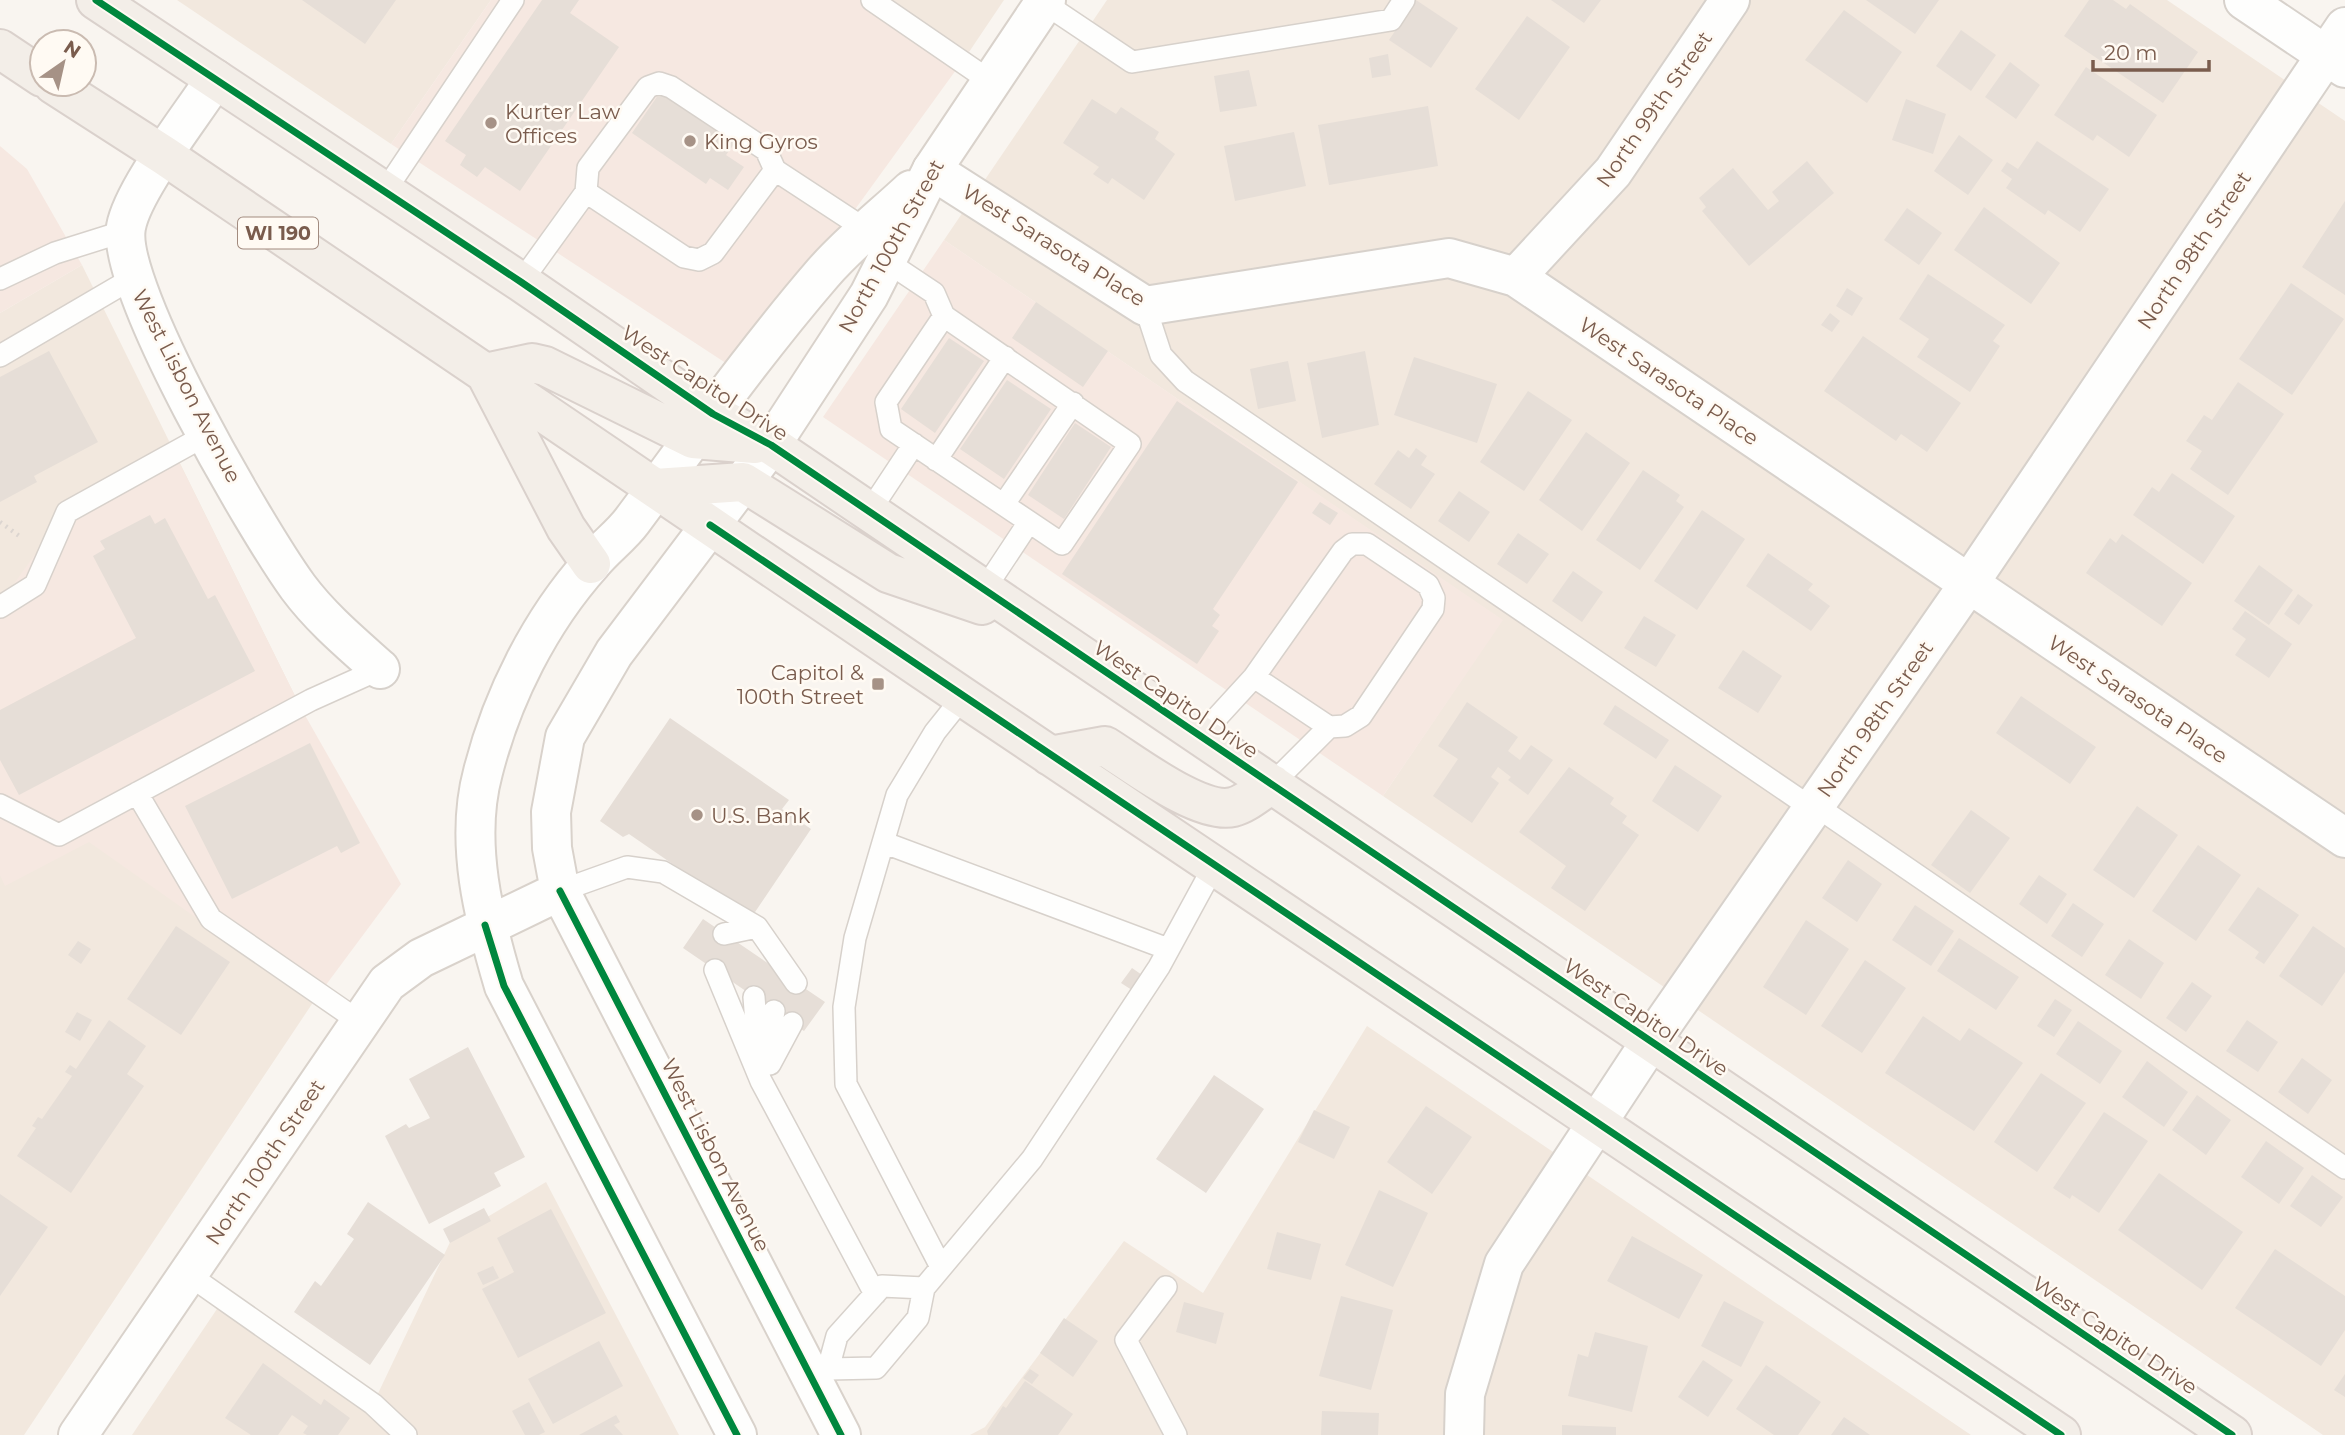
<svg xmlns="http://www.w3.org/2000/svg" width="2345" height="1435" font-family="Montserrat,sans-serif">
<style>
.residential{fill:#f2e8de}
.commercial{fill:#f6e8e1}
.building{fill:#e6ded7}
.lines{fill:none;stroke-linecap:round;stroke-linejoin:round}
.lane-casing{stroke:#d7d1cb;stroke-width:24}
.street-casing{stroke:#d7d1cb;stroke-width:42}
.secondary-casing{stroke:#d9d2cb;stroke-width:42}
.primary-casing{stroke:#dad1cc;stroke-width:42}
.path{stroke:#dcd5d0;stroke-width:4.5;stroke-dasharray:2 5;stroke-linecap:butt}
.lane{stroke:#fefefd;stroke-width:21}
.street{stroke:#fefefd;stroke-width:38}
.secondary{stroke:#fefefd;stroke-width:38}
.primary{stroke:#f3eee8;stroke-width:38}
.cycleway-casing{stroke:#fffaf3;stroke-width:11}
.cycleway{stroke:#00873e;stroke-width:7}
.poi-dot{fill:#a69286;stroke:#fffaf3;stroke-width:2.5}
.labels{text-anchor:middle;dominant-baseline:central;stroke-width:5;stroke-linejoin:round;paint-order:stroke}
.shield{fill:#fffaf3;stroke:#a28b7f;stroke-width:2}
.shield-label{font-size:19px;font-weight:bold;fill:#7a5c4d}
.street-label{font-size:21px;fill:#7a5c4d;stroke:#fffaf3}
.poi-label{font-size:21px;fill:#7a5c4d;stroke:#fffaf3;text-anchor:start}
</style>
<rect width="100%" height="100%" fill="#f9f5f0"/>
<path class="residential" d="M 177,0 L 491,0 L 391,144 Z
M 890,0 L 1004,0 L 969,52 Z
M 1107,0 L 2167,0 L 2345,121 L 2345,1435 L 2323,1435 L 1383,796 L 1502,620 L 944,240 Z
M 82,265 L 302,710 L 314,1001 L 24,1435 L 0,1435 L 0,313 Z
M 1367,1026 L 1971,1435 L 970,1435 L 985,1427 L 1124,1241 L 1203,1293 Z
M 546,1182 L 679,1435 L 132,1435 L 219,1306 L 373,1404 L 452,1238 Z"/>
<path class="commercial" d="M 491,0 L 890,0 L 969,52 L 738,371 L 391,144 Z
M 0,146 L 27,169 L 82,265 L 0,313 Z
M 944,240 L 1503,620 L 1383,796 L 823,417 Z
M 178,460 L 302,710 L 401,884 L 314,1001 L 89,842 L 5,886 L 0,875 L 0,603 L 62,517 Z"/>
<path class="building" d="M 302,0 L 396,0 L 365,44 Z
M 542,0 L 579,0 L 570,13 L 619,47 L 520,191 L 485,167 L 477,177 L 460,165 L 466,155 L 445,141 Z
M 1416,0 L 1458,28 L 1431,68 L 1389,40 Z
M 1551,0 L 1601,0 L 1584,23 Z
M 1866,0 L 1939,0 L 1915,34 Z
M 2089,0 L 2113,0 L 2126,9 L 2130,4 L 2198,52 L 2163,103 L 2064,36 Z
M 1844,10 L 1902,52 L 1867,103 L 1805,60 Z
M 1527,16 L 1570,47 L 1519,120 L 1475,89 Z
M 1961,30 L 1996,55 L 1971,91 L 1936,66 Z
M 1388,54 L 1391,75 L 1372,78 L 1369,58 Z
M 2010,62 L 2040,85 L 2016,119 L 1985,97 Z
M 2086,67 L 2157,115 L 2129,157 L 2097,135 L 2093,141 L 2054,115 Z
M 1249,70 L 1257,106 L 1220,112 L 1214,76 Z
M 663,88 L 737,140 L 726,155 L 744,167 L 728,190 L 710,178 L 706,184 L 632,133 Z
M 1092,99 L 1116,114 L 1121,107 L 1159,132 L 1155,139 L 1175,154 L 1144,200 L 1112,178 L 1108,184 L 1093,174 L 1099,167 L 1063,143 Z
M 1906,99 L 1946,114 L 1933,154 L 1892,140 Z
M 1428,106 L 1438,166 L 1329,185 L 1318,125 Z
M 1294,132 L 1306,186 L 1235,201 L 1224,146 Z
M 1959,135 L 1993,160 L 1968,195 L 1934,171 Z
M 2037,141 L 2109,189 L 2080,232 L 2048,210 L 2045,215 L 2006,188 L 2012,179 L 2001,171 L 2007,162 L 2018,169 Z
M 1807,161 L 1834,193 L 1749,266 L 1702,211 L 1706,207 L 1699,198 L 1733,168 L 1768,210 L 1779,201 L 1772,192 Z
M 2345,201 L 2345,295 L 2302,267 Z
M 1984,207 L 2060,263 L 2031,304 L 1954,250 Z
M 1907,208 L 1942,233 L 1919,265 L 1884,240 Z
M 1928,274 L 2005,325 L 1993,341 L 2000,346 L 1970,392 L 1917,357 L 1929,339 L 1899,319 Z
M 2291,283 L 2344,319 L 2292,395 L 2239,359 Z
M 1847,288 L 1863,298 L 1852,316 L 1836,306 Z
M 1036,302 L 1108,351 L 1083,387 L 1012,338 Z
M 1830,313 L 1840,321 L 1832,332 L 1821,325 Z
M 1863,336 L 1961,403 L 1927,452 L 1901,434 L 1896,441 L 1824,391 Z
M 949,338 L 984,361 L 935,433 L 901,409 Z
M 49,351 L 98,442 L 34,476 L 37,482 L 0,502 L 0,377 Z
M 1365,351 L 1379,425 L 1322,438 L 1307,363 Z
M 1414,357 L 1497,384 L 1477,443 L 1394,415 Z
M 1288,361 L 1296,401 L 1258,409 L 1250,369 Z
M 1007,380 L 1051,409 L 1004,479 L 960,449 Z
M 2238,382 L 2284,414 L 2228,495 L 2190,469 L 2202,451 L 2186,441 L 2204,415 L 2212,420 Z
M 1528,391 L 1572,420 L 1524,491 L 1480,462 Z
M 1177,401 L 1298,482 L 1213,609 L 1220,615 L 1212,626 L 1219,631 L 1197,664 L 1062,574 Z
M 1075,423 L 1111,447 L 1064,519 L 1028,495 Z
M 1586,432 L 1630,463 L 1582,531 L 1539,500 Z
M 1416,448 L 1427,456 L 1421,465 L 1435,474 L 1411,509 L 1374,484 L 1398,450 L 1409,458 Z
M 1643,470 L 1680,495 L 1676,501 L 1684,507 L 1640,570 L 1596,540 Z
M 2172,473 L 2235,516 L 2203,564 L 2133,515 L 2152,487 L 2159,492 Z
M 1459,491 L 1490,512 L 1469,542 L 1438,521 Z
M 1320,502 L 1338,513 L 1330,525 L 1312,513 Z
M 1702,510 L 1745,539 L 1697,610 L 1654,581 Z
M 150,515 L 155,524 L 165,518 L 208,599 L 215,595 L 255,671 L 19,795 L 0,760 L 0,710 L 136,638 L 93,556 L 105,549 L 100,541 Z
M 1518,533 L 1549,554 L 1527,584 L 1497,564 Z
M 2122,534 L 2192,583 L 2162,626 L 2086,573 L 2110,538 L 2116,543 Z
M 1768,553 L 1813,584 L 1808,590 L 1830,606 L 1811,631 L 1746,586 Z
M 2259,565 L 2293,590 L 2269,625 L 2234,601 Z
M 1573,571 L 1603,592 L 1582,622 L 1552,601 Z
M 2298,594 L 2313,605 L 2299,625 L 2284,614 Z
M 2245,611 L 2292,644 L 2269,678 L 2235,655 L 2246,639 L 2232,629 Z
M 1644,616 L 1676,635 L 1656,667 L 1624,648 Z
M 1743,650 L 1782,676 L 1758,713 L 1718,688 Z
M 2021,696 L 2096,747 L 2070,784 L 1996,733 Z
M 1467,702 L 1518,737 L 1508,751 L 1520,760 L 1531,745 L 1553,760 L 1528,795 L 1508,780 L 1511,777 L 1498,767 L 1491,777 L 1499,783 L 1472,823 L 1433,796 L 1458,759 L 1438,746 Z
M 1615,705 L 1669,740 L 1656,759 L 1603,724 Z
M 670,718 L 789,800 L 782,809 L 811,829 L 751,918 L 629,834 L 623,837 L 600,821 Z
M 310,743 L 360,843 L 341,853 L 337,846 L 232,899 L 185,806 Z
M 1675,765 L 1722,796 L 1698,832 L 1652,801 Z
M 1569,767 L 1614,798 L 1610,804 L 1627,816 L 1622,823 L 1639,835 L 1585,911 L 1551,888 L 1566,866 L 1519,832 Z
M 2137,806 L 2178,835 L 2134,898 L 2093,870 Z
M 1971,810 L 2010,838 L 1970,893 L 1931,865 Z
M 2198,845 L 2241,875 L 2196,941 L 2152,911 Z
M 1848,860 L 1882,884 L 1857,922 L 1822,898 Z
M 2039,875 L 2067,894 L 2047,924 L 2019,904 Z
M 2258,887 L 2299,915 L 2264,964 L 2255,958 L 2259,952 L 2228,930 Z
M 2073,903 L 2104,924 L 2082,957 L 2051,936 Z
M 1915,905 L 1954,931 L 1931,966 L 1892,940 Z
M 703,919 L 825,1002 L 804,1031 L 683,948 Z
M 1806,920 L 1849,949 L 1806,1015 L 1763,987 Z
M 176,926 L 230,962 L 181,1035 L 127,999 Z
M 2313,926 L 2345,948 L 2345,972 L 2322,1006 L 2279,976 Z
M 1959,938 L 2019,977 L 1996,1010 L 1937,971 Z
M 2129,939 L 2164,963 L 2141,999 L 2105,975 Z
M 78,941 L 91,949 L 81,964 L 68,955 Z
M 1865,960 L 1906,988 L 1862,1053 L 1821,1026 Z
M 1132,968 L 1145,977 L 1135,992 L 1121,983 Z
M 2192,982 L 2212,996 L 2186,1032 L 2166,1018 Z
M 2055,999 L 2072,1010 L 2054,1037 L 2037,1026 Z
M 77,1012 L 92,1020 L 80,1041 L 65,1032 Z
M 1923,1016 L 1960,1041 L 1969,1028 L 2023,1063 L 1974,1131 L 1885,1073 Z
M 109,1020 L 146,1046 L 127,1074 L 144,1086 L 71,1193 L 17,1156 L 36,1128 L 32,1126 L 38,1117 L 42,1119 L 72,1076 L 65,1072 L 70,1065 L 76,1069 Z
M 2247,1020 L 2278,1042 L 2258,1072 L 2226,1051 Z
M 2078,1021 L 2122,1051 L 2100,1084 L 2056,1054 Z
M 468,1047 L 525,1157 L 494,1173 L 501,1186 L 429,1224 L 385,1136 L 406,1124 L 409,1128 L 430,1118 L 409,1079 Z
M 2302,1058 L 2332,1080 L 2308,1114 L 2278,1092 Z
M 2147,1061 L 2188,1092 L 2164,1127 L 2122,1097 Z
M 2041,1073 L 2086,1103 L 2037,1172 L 1994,1142 Z
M 1214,1075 L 1264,1109 L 1206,1193 L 1156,1159 Z
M 2197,1095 L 2231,1120 L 2206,1155 L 2172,1130 Z
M 1426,1106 L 1472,1137 L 1432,1194 L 1387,1162 Z
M 1314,1110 L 1350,1127 L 1334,1159 L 1298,1142 Z
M 2104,1112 L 2148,1141 L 2099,1213 L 2072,1195 L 2070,1199 L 2053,1188 Z
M 2266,1141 L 2304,1168 L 2279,1204 L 2241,1177 Z
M 2159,1173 L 2243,1232 L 2202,1290 L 2118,1230 Z
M 2312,1175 L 2343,1197 L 2321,1227 L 2290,1206 Z
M 1379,1190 L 1428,1213 L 1393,1287 L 1345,1265 Z
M 0,1194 L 48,1227 L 0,1296 Z
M 368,1202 L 445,1255 L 370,1365 L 294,1312 L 315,1281 L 321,1286 L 354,1239 L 347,1234 Z
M 484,1208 L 491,1221 L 450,1243 L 443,1229 Z
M 551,1209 L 606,1313 L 518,1358 L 482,1289 L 514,1272 L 497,1238 Z
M 1277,1232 L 1321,1244 L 1311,1280 L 1267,1269 Z
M 1632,1236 L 1703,1275 L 1679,1319 L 1607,1281 Z
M 2275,1249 L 2345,1296 L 2345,1330 L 2321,1366 L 2235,1308 Z
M 493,1266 L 499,1278 L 483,1285 L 477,1273 Z
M 1341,1296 L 1393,1310 L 1371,1390 L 1319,1376 Z
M 1724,1301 L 1764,1322 L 1741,1367 L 1701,1346 Z
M 1184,1302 L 1224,1313 L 1216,1344 L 1176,1332 Z
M 1064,1318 L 1098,1341 L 1073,1377 L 1040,1353 Z
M 1595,1332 L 1648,1346 L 1632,1412 L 1568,1396 L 1578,1354 L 1588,1357 Z
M 599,1341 L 623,1386 L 553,1424 L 528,1379 Z
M 1703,1360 L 1733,1380 L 1708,1417 L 1678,1397 Z
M 263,1363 L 321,1405 L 324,1399 L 350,1418 L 338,1435 L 307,1435 L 303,1433 L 308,1426 L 292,1415 L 278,1435 L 251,1435 L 225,1418 Z
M 1766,1365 L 1821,1402 L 1798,1435 L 1774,1435 L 1736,1409 Z
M 1030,1369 L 1039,1375 L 1032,1384 L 1023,1378 Z
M 2345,1374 L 2345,1397 L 2334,1390 Z
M 1025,1381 L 1073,1414 L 1058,1435 L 988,1435 L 987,1431 L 1003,1406 L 1006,1408 Z
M 529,1402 L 545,1432 L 539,1435 L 525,1435 L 512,1411 Z
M 1322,1411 L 1379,1413 L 1378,1435 L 1321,1435 Z
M 616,1415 L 620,1422 L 614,1425 L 623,1435 L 579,1435 Z
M 1844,1417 L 1870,1435 L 1831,1435 Z
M 1562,1425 L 1616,1427 L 1616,1435 L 1562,1435 Z"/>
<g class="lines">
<g class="lane-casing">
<path id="lane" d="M 872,0 L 990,81
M 1044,3 L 1132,62 L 1391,20 L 1404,0
M 385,191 L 513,0
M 586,192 L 588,168 L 648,87 L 659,83 L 671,87 L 766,150 L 775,170
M 886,261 L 934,293 L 944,316 L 1130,444 L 1062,544 L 891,429 L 886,402 L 944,316
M 0,279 L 55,253 L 125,231
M 521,282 L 586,192 L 684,257 L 699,260 L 713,253 L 775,170 L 868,231
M 1145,306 L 1161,355 L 1185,381 L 1813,809
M 0,356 L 133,278
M 936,460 L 1005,357
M 1004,504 L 1073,403
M 869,512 L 914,444
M 984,590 L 1029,522
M 0,607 L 35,585 L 67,512 L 208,434
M 1254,677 L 1329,727
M 1200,736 L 1254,677 L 1343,551 L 1352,544 L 1367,544 L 1428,585 L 1434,598 L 1433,609 L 1361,716 L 1345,726 L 1329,727 L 1272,784
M 137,793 L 211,919 L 360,1022
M 0,805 L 59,835 L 311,700 L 380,669
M 1816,806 L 2345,1168
M 885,843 L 1168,949
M 560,891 L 627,867 L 663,872 L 757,927 L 796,983
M 724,934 L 757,927
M 715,970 L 761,1081 L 875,1294
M 754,997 L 759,1062
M 766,1055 L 774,1011
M 770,1064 L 792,1023
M 941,1267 L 846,1084 L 844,1007 L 855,938 L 897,795 L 935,732 L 963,697
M 189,1275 L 373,1404 L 406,1435
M 1166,1287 L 1126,1340 L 1176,1435
M 828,1369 L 837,1336 L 882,1286 L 924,1288
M 813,1380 L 828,1369 L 876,1368 L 918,1318 L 924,1288 L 1032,1159 L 1159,967 L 1214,866"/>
</g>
<g class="street-casing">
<path id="street" d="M 2244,0 L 2345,68
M 215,79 C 192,115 133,189 126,227 C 115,288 258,532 298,587 C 321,618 351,643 380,669
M 932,170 L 1145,306 L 1449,258 L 1516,277 L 2345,838
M 1516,277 L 1613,172 L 1730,0
M 1464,1435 L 1465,1394 L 1504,1264 L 1651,1041 L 1968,585 L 2345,27"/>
</g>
<g class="secondary-casing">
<path id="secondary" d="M 78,1435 L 387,983 L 421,958 L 560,891
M 737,1435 L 504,986 C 484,919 464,842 483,772 C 502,697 540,621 592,563 C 604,548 621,536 632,521 C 694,438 755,352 823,273 C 849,243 882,217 911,190
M 841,1435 L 560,891 L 552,848 L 551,812 L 565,737 L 614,653 L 771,445 L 869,295 L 932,170 L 1046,0"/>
</g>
<g class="primary-casing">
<path id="primary" d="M 96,0 L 521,282 L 713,414 L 771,445 L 2232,1435
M 0,49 L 42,77
M 53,84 L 165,156 L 963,697 L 2061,1435
M 485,373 L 532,363 L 545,366 L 693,439 L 755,444
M 488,378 L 566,528 L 591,564
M 655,488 L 743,482 L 888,573 L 982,605
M 1050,756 L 1105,746 C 1134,764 1200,815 1233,807 C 1246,804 1260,791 1272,784"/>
</g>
<path class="path" d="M 0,522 L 22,538"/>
<use href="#lane" class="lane"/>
<use href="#street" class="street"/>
<use href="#secondary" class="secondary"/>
<use href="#primary" class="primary"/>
<g class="cycleway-casing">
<path id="cycleway" d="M 96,0 L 521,282 L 713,414 L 771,445 L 2232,1435
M 710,525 L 2061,1435
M 560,891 L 841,1435
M 485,925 L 504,986 L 737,1435"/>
</g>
<use href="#cycleway" class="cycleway"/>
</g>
<g class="poi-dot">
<circle cx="491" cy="123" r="7"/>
<circle cx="690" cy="141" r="7"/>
<rect x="871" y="677" width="14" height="14" rx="3.5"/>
<circle cx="697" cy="815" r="7"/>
</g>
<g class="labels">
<rect class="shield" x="238" y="217.5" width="80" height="31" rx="5"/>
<g class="shield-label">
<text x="278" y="233">WI 190</text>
</g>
<g class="street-label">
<text transform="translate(1654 109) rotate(-55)">North 99th Street</text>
<text transform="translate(1054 245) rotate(32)">West Sarasota Place</text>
<text transform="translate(891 246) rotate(-61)">North 100th Street</text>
<text transform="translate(2194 250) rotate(-56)">North 98th Street</text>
<text transform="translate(1669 381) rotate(34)">West Sarasota Place</text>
<text transform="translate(705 383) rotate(33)">West Capitol Drive</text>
<text transform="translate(187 386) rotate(63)">West Lisbon Avenue</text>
<text transform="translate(1176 699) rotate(34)">West Capitol Drive</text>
<text transform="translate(2138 699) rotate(34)">West Sarasota Place</text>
<text transform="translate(1875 719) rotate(-55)">North 98th Street</text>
<text transform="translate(1646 1017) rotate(34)">West Capitol Drive</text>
<text transform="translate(716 1155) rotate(63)">West Lisbon Avenue</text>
<text transform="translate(265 1162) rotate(-56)">North 100th Street</text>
<text transform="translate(2115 1335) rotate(34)">West Capitol Drive</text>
</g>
<g class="poi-label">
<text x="505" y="111">Kurter Law<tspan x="505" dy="24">Offices</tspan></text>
<text x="704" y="141">King Gyros</text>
<text x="864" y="672" text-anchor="end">Capitol &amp;<tspan x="864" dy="24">100th Street</tspan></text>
<text x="711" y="815">U.S. Bank</text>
</g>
</g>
<g transform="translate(63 63) rotate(34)"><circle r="33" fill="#fffaf3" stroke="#cabbb1" stroke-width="2"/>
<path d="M0-5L12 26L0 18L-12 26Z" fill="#a69286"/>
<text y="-10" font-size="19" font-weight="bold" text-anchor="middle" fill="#7a5c4d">N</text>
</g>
<path d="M2093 60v10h116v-10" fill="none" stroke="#7a5c4d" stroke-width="3.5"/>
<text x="2104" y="60" font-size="21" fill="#7a5c4d" stroke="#fffaf3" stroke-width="5" paint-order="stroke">20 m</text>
</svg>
